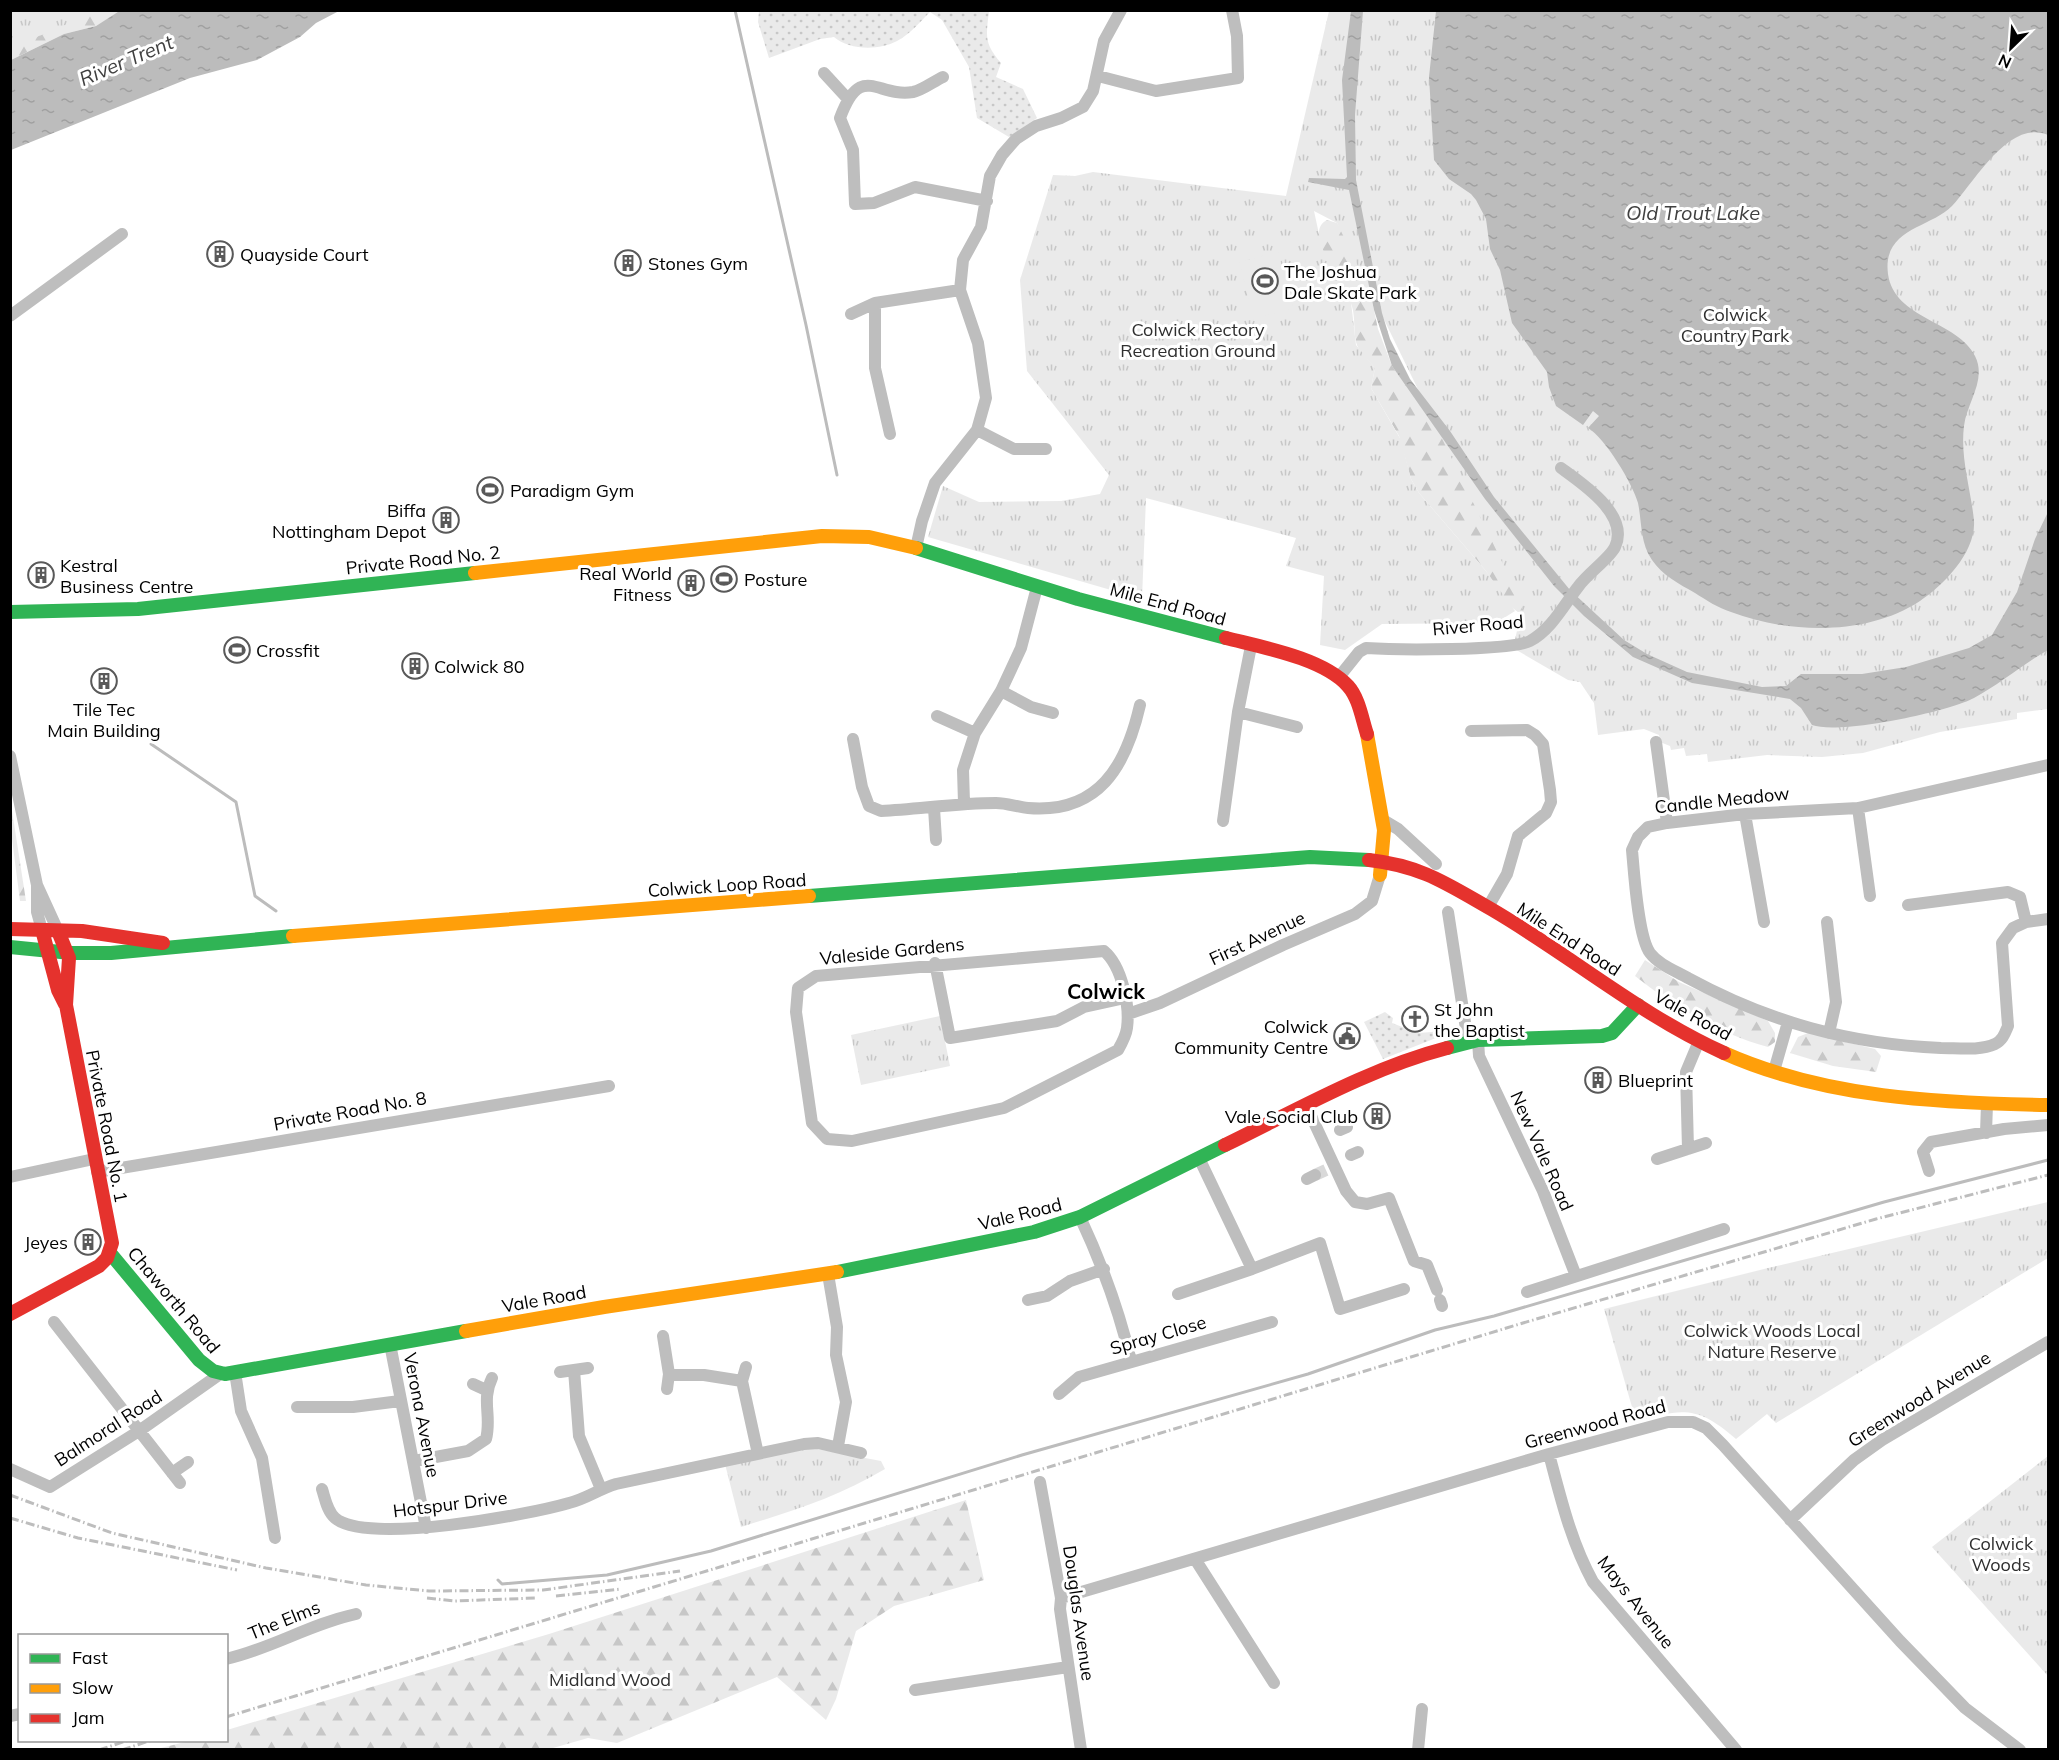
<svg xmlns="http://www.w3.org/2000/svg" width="2059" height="1760" font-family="Mulish,sans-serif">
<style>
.grass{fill:url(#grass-dots)}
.forest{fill:url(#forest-firs)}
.park{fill:url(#park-tufts)}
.pitch{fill:#eaeaea}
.water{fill:url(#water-ripples)}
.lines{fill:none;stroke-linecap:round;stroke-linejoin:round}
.stream{stroke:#bcbcbc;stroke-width:3}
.street-tunnel{stroke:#d9d9d9;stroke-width:12;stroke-dasharray:12 6;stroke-linecap:butt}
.street{stroke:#bebebe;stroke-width:12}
.fast{stroke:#30b455;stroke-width:14}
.slow{stroke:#ff9f0a;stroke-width:14}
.jam{stroke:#e5322d;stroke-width:14}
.rail{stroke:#bdbdbd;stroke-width:3;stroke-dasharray:9 3 1.5 3;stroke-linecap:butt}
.labels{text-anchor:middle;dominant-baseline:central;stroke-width:6;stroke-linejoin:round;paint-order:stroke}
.poi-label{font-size:18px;fill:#000;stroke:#fff;text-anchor:start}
.park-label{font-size:18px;fill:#2f2f2f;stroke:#fff}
.street-label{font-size:18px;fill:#000;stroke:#fff}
.water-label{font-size:20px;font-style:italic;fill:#404040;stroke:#fff}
.quarter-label{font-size:21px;font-weight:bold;fill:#000;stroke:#fff}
</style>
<defs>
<pattern id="grass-dots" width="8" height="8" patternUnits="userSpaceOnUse" patternTransform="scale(1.5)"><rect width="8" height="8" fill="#eaeaea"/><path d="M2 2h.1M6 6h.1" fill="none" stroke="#c7c7c7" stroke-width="1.8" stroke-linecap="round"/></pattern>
<pattern id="forest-firs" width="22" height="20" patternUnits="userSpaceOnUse" patternTransform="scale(1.5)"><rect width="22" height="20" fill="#eaeaea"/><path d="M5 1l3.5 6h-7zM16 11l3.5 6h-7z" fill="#c7c7c7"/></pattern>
<pattern id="park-tufts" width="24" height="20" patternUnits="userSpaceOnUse" patternTransform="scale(1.5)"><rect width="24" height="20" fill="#eaeaea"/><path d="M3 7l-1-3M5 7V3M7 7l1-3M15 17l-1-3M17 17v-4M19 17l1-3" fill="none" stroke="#c7c7c7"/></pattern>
<pattern id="water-ripples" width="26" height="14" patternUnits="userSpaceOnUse" patternTransform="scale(1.5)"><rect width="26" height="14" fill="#bcbcbc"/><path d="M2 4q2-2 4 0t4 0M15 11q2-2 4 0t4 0" fill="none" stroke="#a0a0a0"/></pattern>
</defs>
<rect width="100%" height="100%" fill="#fff"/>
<path class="grass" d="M 759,11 L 989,11 C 986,37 984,43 1001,63 L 996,77 L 1023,89 L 1037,118 L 1009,137 L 977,118 L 969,67 L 942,20 L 930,12 C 920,22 910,34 897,41 C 878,51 849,50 834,37 L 820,39 L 769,58 L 758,22 Z
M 1385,1012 L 1393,1018 L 1392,1023 L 1418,1033 L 1432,1032 L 1438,1026 L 1449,1028 L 1446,1034 L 1383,1059 L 1364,1022 Z"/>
<path class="forest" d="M 11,11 L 121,11 L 96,26 L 64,34 L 11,60 Z
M 1327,220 L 1337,223 L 1363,259 L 1378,329 L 1392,366 L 1554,586 L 1522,615 L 1507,604 L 1486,571 L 1419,493 L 1411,479 L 1399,436 L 1371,388 L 1375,368 C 1369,361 1358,351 1356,342 C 1353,329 1356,313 1350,301 C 1342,285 1302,232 1327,220 Z
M 11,804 L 26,901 L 20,901 L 11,831 Z
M 1645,960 L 1679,982 L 1768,1021 L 1775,1033 L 1775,1042 L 1768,1047 C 1720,1034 1673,1006 1635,976 Z
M 1808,1033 L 1875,1049 L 1881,1056 L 1876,1072 L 1833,1066 L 1790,1053 L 1798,1037 Z
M 966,1500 L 984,1580 L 894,1606 L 856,1631 L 836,1699 L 826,1720 L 777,1677 L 617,1743 L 588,1738 L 546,1750 L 157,1749 L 189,1741 L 226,1740 L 227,1730 L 549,1634 Z"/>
<path class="park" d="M 11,10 L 98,10 L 98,11 L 11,48 Z
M 1329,11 L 2048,11 L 2048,709 L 2017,713 L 2017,719 L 1940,732 L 1863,753 L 1822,757 L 1767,755 L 1708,762 L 1707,754 L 1686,756 L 1684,748 L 1671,750 L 1670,746 L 1660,742 L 1659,735 L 1644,729 L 1598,735 L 1594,703 L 1580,682 L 1568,680 L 1513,648 L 1523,605 L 1337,223 L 1314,211 L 1322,248 L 1351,302 L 1356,345 L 1375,368 L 1371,388 L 1401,440 L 1411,479 L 1419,493 L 1486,571 L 1515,611 L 1496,623 L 1382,624 L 1345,650 L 1320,645 L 1324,576 L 1286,566 L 1296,538 L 1146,498 L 1142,599 L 928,537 L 943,486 L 979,502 L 1061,501 L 1100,494 L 1109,475 L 1027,371 L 1020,280 L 1053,175 L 1075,176 L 1093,172 L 1286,196 Z
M 940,1016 L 950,1066 L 861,1085 L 851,1035 Z
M 2048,1202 L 2048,1258 L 1776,1423 L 1767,1414 L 1736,1439 C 1698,1406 1684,1408 1636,1421 L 1604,1309 L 1768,1268 Z
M 812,1448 L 881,1461 L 885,1469 C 838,1497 793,1511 741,1527 L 725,1464 Z
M 2048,1456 L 2048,1676 L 1932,1547 Z"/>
<path class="pitch" d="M 1278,252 L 1293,308 L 1247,321 L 1241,301 L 1249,299 L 1239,262 Z"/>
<path class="water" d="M 121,10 L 339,10 L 339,11 L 316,23 L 300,37 L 257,60 L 190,78 L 11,150 L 11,60 L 64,34 L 96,26 Z
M 1351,11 L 1363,11 L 1355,115 L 1356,180 L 1382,313 L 1390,339 L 1410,379 L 1450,431 L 1494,497 L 1570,590 L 1624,640 L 1647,654 L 1687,672 L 1762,687 L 1786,686 L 1801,674 L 1862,674 L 1906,667 L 1969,648 L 1992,635 L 2017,592 L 2035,539 L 2048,512 L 2048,650 C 2023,664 2000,684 1974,698 C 1948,712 1839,735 1812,725 L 1801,708 L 1790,699 L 1692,683 L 1633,657 L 1584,616 L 1554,586 L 1485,499 L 1392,366 L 1374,310 L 1349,190 L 1308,182 L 1309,178 L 1345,179 L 1347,177 L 1342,80 Z
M 1436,11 L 2048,11 L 2048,135 C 2009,118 1974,183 1952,206 C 1931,228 1882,228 1888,274 C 1894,319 1958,321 1975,356 C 1987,380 1967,402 1964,426 C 1960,458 1971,489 1974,521 C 1976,552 1944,585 1920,601 C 1867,636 1789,634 1731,612 C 1718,608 1706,600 1695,593 C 1679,584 1662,575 1652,560 C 1640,543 1642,522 1638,503 C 1633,484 1605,438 1588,428 L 1599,416 L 1593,411 L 1583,425 L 1556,406 L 1549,387 L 1547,372 L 1512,323 L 1500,270 L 1490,249 L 1486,219 L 1476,200 L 1471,194 L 1449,179 L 1434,160 L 1429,77 Z"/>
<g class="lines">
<path class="stream" d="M 735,10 L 806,325 L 837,475
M 151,744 L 236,802 L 255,896 L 276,911
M 498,1580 L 502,1584 L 607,1575 L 711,1551 L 1022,1455 L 1308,1374 L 1435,1330 L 1494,1316 L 1884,1202 L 2048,1160"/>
<path class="street-tunnel" d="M 1315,1175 L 1326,1170"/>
<path class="street" d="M 824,73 L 847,98
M 1098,76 L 1156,91 L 1238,78 L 1237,36 L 1232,10
M 943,77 C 934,81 923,90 913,92 C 877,98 861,61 840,118 L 853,150 L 855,204 L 874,203 L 915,187 L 987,201
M 851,314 L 875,303
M 10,316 L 122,234
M 977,430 L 1014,449 L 1046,449
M 890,434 L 875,368 L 875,303 L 960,290
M 916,548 L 922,521 L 935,483 L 977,430 L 986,398 L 978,343 L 960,290 L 963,260 L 981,227 L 990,176 L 1002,155 L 1016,139 L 1036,126 L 1061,118 L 1083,107 L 1093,91 L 1104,41 L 1121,10
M 1339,677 L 1359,652 L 1366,648 C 1395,650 1510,651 1530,641 C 1551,630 1564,605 1578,587 C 1587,574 1610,558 1615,547 C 1630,515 1583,484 1561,468
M 1001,691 L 1031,707 L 1053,713
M 1238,712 L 1297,727
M 937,716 L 975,733
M 1471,731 L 1527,730 L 1535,735 L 1543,744 L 1550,790 L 1551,802 L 1546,813 L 1518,836 L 1507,874 L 1488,907
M 853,739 L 862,787 L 869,806 L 881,811 C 920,809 958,803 996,803 C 1007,803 1017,807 1028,808 C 1099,814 1126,766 1140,705
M 1656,742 L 1667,823
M 10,756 L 37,885 L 37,912 L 42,930
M 2048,765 L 1858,808 L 1745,814 L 1667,823 L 1648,827 L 1638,837 L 1632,850 C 1634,872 1638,937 1650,953 C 1659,965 1676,971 1688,978 C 1769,1022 1849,1044 1941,1048 C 1958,1048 1980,1051 1995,1044 C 2003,1040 2005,1033 2008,1026 L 2002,943 L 2013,928 L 2026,922 L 2048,919
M 964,803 L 963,770 L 975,733 L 1001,691 L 1021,648 L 1037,587
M 934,808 L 936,840
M 1858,808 L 1870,896
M 1745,814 L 1764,922
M 1383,820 L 1398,829 L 1436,864
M 1223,821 L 1238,712 L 1251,646
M 37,885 L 58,931
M 1908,905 L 2008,892 L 2020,897 L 2026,922
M 1448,912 L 1468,1042
M 1827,922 L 1836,1002 L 1829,1033
M 1104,951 C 1122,966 1130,1006 1127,1028 C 1126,1036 1122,1043 1118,1050 L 1004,1108 L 852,1141 L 827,1139 L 812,1123 L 796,1012 L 798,988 L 816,976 Z
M 935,963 L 950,1038 L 1057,1021 L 1084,1007 L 1125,998
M 1128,1014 L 1160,1003 L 1283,945 L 1355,914 L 1372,901 L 1380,875
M 1478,1040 L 1479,1056 L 1543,1191 L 1576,1276
M 1774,1071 L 1788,1022
M 1306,1105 L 1346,1191 L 1355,1202 L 1367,1204 L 1389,1198 L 1414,1261 L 1427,1265 L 1437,1290
M 1340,1130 L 1347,1127
M 1986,1133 L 1987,1104
M 1688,1149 L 1686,1072 L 1699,1041
M 1351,1155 L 1358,1152
M 1199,1158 L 1252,1269 L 1320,1243 L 1340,1309 L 1404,1289
M 1657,1159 L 1706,1143
M 1929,1171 L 1923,1152 L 1931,1142 L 2004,1129 L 2048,1125
M 97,1172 L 609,1086
M 10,1177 L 94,1159
M 1307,1179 L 1315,1175
M 1080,1217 C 1102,1264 1119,1310 1131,1361
M 828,1274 L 837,1327 L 836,1355 L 846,1402 L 838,1446
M 1527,1292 L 1724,1229
M 1178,1294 L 1252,1269
M 1028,1300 L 1047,1296 L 1070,1281 L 1104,1269
M 1440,1300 L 1442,1306
M 54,1322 L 180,1483
M 663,1336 L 669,1374 L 667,1389
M 390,1344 L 426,1528
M 746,1367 L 742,1381 L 758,1454
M 574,1370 L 579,1436 L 601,1489
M 235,1372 L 241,1411 L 262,1458 L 275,1538
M 560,1372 L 588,1368
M 669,1375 L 704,1375 L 742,1381
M 473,1384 L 486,1390
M 1059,1394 L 1079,1377 L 1272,1322
M 297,1407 L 353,1407 L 400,1401
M 1549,1454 C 1561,1499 1571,1542 1593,1582 L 1736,1750
M 414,1461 L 468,1451 L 486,1439 C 492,1416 481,1401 492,1378
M 10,1469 L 50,1487 L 139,1431 L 220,1374
M 172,1473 L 188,1462
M 1040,1482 L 1061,1598 L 1060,1609 L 1081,1750
M 322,1489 C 325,1498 327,1511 335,1518 C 366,1545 528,1515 569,1503 C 586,1499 599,1489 616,1484 L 804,1444 L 818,1443 L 861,1453
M 1790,1520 L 1854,1460 L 1882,1440 L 2048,1342
M 1195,1559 L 1274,1683
M 1061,1598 L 1549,1454 L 1668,1422 L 1693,1422 L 1706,1428 L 1723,1445 L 1900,1641 L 1965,1708 L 2020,1750
M 226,1659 C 271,1649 310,1624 356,1614
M 915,1690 L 1068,1667
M 10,1716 L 20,1714
M 1418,1750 L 1422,1709"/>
<path class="fast" d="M 916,548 L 1078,599 L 1226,638
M 10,612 L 138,609 L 475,573
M 809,896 L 1310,857 L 1369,860
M 10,947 L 71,953 L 111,953 L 293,936
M 1447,1048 L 1478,1040 L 1602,1036 L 1612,1033 L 1638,1005
M 110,1253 L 199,1360 L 213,1371 L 225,1374 L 466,1331
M 837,1272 L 1034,1232 L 1080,1217 L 1225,1145"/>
<path class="slow" d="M 475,573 L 822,536 L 869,537 L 916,548
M 1367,734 L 1384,830 L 1380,875
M 293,936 L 809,896
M 1724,1053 C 1825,1098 1938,1103 2048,1105
M 466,1331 L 604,1307 L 837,1272"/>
<path class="jam" d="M 1226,638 C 1261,647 1323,658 1348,686 C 1359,698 1362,719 1367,734
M 1369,860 C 1422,866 1447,884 1491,909 C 1570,955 1640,1015 1724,1053
M 10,929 L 82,931 L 163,943
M 42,930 L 58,990 L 65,1004
M 1225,1145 C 1297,1110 1370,1068 1447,1048
M 10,1314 L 99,1266 L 107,1258 L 112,1243 L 66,1005 L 69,958 L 58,931"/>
<path class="rail" d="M 10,1495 L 112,1533 L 266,1568 L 366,1585 L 429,1591 L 543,1590 L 680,1571
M 10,1518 L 78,1538 L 237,1570
M 556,1596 L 621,1589
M 427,1598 L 455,1601 L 535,1598
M 226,1717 L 1523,1323 L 1876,1219 L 2048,1175
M 99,1750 L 129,1740
M 122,1750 L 152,1740"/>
</g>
<defs>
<g id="building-ring" transform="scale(1.35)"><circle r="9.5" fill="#fff" stroke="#595959" stroke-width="1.5"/><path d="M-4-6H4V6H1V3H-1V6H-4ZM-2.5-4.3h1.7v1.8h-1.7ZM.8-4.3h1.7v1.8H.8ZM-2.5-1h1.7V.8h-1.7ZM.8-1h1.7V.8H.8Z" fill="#595959"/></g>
<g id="stadium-ring" transform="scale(1.35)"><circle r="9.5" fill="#fff" stroke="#595959" stroke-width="1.5"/><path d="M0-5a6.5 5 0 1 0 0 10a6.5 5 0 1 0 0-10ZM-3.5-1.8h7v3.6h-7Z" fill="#595959"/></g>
<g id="church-ring" transform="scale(1.35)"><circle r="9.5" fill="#fff" stroke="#595959" stroke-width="1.5"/><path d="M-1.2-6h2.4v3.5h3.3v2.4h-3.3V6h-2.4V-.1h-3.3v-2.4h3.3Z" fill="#595959"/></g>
<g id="civic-ring" transform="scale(1.35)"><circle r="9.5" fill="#fff" stroke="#595959" stroke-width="1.5"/><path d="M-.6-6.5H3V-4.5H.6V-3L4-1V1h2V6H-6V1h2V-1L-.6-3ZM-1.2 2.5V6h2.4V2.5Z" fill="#595959"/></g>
</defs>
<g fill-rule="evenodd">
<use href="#building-ring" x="220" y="254"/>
<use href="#building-ring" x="628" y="263"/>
<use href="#stadium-ring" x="1265" y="281"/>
<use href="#stadium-ring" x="490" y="490"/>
<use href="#building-ring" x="446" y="520"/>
<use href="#building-ring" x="41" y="575"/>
<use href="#stadium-ring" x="724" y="579"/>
<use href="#building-ring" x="691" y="583"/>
<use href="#stadium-ring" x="237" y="650"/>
<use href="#building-ring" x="415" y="666"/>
<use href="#building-ring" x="104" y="681"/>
<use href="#church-ring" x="1415" y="1019"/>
<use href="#civic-ring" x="1347" y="1036"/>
<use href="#building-ring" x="1598" y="1080"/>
<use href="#building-ring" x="1377" y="1116"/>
<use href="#building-ring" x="88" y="1242"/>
</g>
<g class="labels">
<g class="poi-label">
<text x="240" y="254">Quayside Court</text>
<text x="648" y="263">Stones Gym</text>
<text x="1284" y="271">The Joshua<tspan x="1284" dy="21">Dale Skate Park</tspan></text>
<text x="510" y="490">Paradigm Gym</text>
<text x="426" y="510" text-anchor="end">Biffa<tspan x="426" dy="21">Nottingham Depot</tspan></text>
<text x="60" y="565">Kestral<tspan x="60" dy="21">Business Centre</tspan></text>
<text x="672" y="573" text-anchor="end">Real World<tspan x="672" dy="21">Fitness</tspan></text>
<text x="744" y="579">Posture</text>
<text x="256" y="650">Crossfit</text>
<text x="434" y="666">Colwick 80</text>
<text x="104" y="709" text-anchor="middle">Tile Tec<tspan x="104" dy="21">Main Building</tspan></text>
<text x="1434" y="1009">St John<tspan x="1434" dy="21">the Baptist</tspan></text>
<text x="1328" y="1026" text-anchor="end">Colwick<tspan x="1328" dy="21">Community Centre</tspan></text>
<text x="1618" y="1080">Blueprint</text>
<text x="1358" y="1116" text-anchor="end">Vale Social Club</text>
<text x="68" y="1242" text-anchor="end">Jeyes</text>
</g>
<g class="park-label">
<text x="1735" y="314">Colwick<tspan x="1735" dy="21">Country Park</tspan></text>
<text x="1198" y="329">Colwick Rectory<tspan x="1198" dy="21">Recreation Ground</tspan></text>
<text x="1772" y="1330">Colwick Woods Local<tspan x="1772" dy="21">Nature Reserve</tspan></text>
<text x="2001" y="1543">Colwick<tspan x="2001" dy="21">Woods</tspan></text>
<text x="610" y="1679">Midland Wood</text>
</g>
<g class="street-label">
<text transform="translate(423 560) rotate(-6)">Private Road No. 2</text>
<text transform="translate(1168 604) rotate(15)">Mile End Road</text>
<text transform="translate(1478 625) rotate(-5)">River Road</text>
<text transform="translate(1722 800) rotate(-6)">Candle Meadow</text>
<text transform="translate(727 885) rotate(-4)">Colwick Loop Road</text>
<text transform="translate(1257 938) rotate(-25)">First Avenue</text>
<text transform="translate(1569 939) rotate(33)">Mile End Road</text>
<text transform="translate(892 951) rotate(-6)">Valeside Gardens</text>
<text transform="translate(1693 1015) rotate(29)">Vale Road</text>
<text transform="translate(350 1111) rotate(-10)">Private Road No. 8</text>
<text transform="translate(107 1126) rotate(79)">Private Road No. 1</text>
<text transform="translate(1542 1151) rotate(66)">New Vale Road</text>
<text transform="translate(1020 1214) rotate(-14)">Vale Road</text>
<text transform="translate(544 1299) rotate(-10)">Vale Road</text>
<text transform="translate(174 1300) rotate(50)">Chaworth Road</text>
<text transform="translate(1158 1335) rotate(-16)">Spray Close</text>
<text transform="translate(1919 1399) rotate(-32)">Greenwood Avenue</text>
<text transform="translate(422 1415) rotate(79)">Verona Avenue</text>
<text transform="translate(1595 1424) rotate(-15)">Greenwood Road</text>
<text transform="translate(108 1428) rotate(-33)">Balmoral Road</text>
<text transform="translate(450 1504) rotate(-7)">Hotspur Drive</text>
<text transform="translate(1636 1602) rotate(52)">Mays Avenue</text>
<text transform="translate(1079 1613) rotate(82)">Douglas Avenue</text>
<text transform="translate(284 1620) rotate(-22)">The Elms</text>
</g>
<g class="water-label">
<text transform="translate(126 60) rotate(-23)">River Trent</text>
<text x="1693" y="212">Old Trout Lake</text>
</g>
<g class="quarter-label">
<text x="1106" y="991">Colwick</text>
</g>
</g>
<rect width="2059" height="1760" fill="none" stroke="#000000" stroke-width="24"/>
<rect x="18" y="1634" width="210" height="108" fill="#ffffff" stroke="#999999" stroke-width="1.5"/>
<rect x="30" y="1654" width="30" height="9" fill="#30b455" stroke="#999999" stroke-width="1.5"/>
<text x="72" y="1664" font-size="18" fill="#000000">Fast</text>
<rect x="30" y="1684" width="30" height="9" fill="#ff9f0a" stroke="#999999" stroke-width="1.5"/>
<text x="72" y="1694" font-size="18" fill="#000000">Slow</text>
<rect x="30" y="1714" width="30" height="9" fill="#e5322d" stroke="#999999" stroke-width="1.5"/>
<text x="72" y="1724" font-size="18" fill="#000000">Jam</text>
<g transform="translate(2011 48) rotate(205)" stroke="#ffffff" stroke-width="4.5" paint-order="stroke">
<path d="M0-4.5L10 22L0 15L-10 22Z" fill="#000000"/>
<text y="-9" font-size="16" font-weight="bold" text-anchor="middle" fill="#000000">N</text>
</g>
</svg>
